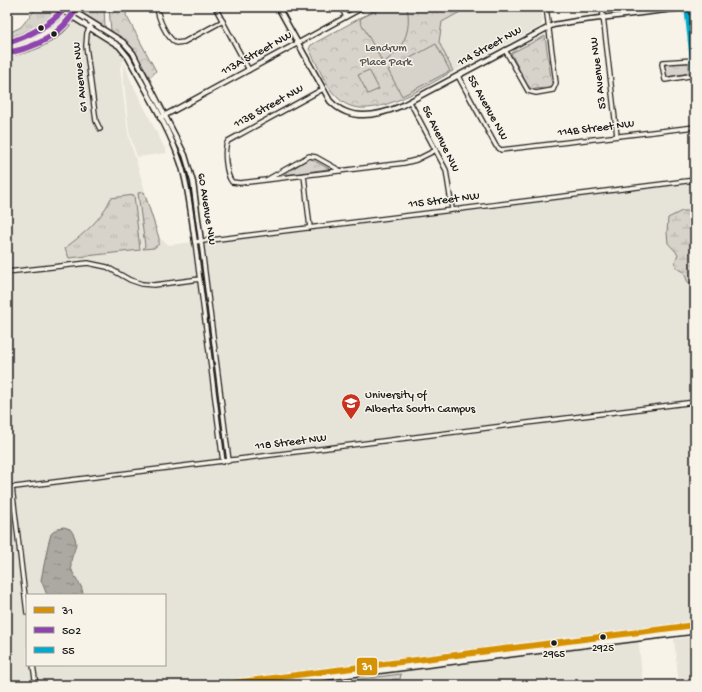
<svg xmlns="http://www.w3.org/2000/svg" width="702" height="692" font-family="'Gochi Hand',sans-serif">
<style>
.built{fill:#e6e3d9;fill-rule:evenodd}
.grass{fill:url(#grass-tufts);stroke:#7a7874}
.forest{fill:url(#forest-crowns);stroke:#7a7874}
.wetland{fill:url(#wetland-marsh);stroke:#7a7874}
.garden{fill:#d7d3cb;stroke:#7a7874}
.water{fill:url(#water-ripples);stroke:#72716c}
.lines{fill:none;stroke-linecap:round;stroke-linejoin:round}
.minor-casing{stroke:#1c1c1c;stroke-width:6}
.tertiary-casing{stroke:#1c1c1c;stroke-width:7}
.secondary-casing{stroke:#1c1c1c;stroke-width:8}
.minor{stroke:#f7f3e8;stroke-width:3.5}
.tertiary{stroke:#f7f3e8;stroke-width:4}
.secondary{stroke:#f7f3e8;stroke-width:5}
.bus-1-casing{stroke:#f7f3e8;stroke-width:9}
.bus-2-casing{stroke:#f7f3e8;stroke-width:9}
.bus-3-casing{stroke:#f7f3e8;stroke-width:9}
.bus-1{stroke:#d69104;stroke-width:6}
.bus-2{stroke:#8e44ad;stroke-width:6}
.bus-3{stroke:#00a9ce;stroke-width:6}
.bus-dot{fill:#1c1c1c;stroke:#f7f3e8;stroke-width:1.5}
.labels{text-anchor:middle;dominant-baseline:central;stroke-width:3;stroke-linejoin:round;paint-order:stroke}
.bus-label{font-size:11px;fill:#1c1c1c;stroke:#f7f3e8}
.street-label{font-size:12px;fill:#1c1c1c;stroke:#f7f3e8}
.park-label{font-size:12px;fill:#545351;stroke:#f7f3e8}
.poi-label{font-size:12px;fill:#1c1c1c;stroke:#f7f3e8;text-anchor:start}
.line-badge{stroke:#f7f3e8;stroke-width:1.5}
.badge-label{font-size:11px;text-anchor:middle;font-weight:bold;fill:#fff}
</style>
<defs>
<pattern id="grass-tufts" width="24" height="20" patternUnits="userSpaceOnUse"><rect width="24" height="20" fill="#d7d3cb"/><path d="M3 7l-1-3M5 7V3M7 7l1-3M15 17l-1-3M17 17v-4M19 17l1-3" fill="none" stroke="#b8b5ae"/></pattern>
<pattern id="forest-crowns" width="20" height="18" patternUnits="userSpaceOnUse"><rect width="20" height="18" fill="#d7d3cb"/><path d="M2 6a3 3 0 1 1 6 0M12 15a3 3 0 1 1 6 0" fill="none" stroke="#b8b5ae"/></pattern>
<pattern id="wetland-marsh" width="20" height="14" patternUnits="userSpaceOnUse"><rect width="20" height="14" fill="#d7d3cb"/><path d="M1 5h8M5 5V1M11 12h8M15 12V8" fill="none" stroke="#b8b5ae"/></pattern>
<pattern id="water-ripples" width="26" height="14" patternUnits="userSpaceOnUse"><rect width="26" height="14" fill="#aca9a2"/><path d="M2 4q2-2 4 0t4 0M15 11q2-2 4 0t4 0" fill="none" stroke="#8b8983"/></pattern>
</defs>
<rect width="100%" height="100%" fill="#f7f3e8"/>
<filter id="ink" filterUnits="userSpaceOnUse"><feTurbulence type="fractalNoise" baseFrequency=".025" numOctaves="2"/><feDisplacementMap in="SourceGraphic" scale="8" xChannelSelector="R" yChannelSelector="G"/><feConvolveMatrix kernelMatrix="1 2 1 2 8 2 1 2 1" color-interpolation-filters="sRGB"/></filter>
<g filter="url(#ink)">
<path class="built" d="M 469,7 L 541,7 L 543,20 L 541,26 L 454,71 L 439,42 L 442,22 Z
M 606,7 L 649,7 L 609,12 Z
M 68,11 L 115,40 L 131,55 L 122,62 L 120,69 L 128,134 L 159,238 L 169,245 L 695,180 L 695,628 L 638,636 L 643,685 L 7,685 L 7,47 L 40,38 L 52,29 ZM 27,595 L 165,595 L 165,665 L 27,665 Z
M 124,62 L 130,79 L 167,153 L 137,157 L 129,132 L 123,72 Z
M 695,637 L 695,685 L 679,685 L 674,639 Z"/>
<path class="grass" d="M 37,7 L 63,7 L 36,27 L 7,39 L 7,34 L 21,27 Z
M 689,63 L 689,73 L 666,77 L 664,67 L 666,64 Z
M 310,158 L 329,169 L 283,175 Z
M 134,195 L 140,250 L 69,258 L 65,248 C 85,233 101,220 111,198 Z"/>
<path class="forest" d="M 79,7 L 104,7 L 105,27 L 83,14 Z
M 109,7 L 127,7 L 126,15 L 156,71 L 150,78 L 132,48 L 111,31 Z
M 380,7 L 469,7 L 442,22 L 439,42 L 453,71 C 426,86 367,126 339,99 C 325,87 318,65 309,49 L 311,45 Z
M 545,36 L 552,85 L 550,88 L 532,89 L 527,85 L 511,53 Z
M 144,192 L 159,238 L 159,244 L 154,248 L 143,249 L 145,246 L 138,193 Z
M 401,674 L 400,679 L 361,685 L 313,685 Z"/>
<path class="wetland" d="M 682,211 L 690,211 L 691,213 L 689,222 L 695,258 L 695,282 L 688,283 L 684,272 L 676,267 L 675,262 L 678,254 L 668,243 L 667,232 L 668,218 Z"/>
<path class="garden" d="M 385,7 L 407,7 C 412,32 403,49 383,63 L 360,21 L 361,18 Z
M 436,44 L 450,71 L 402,96 L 388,70 Z
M 369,70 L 379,89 L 368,94 L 358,75 Z"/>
<path class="water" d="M 64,527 L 70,529 C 83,546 70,551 71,566 C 72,577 83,583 83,595 L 47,595 L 41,580 L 48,545 L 51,534 L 58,528 Z"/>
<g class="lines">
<g class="minor-casing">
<path id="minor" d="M 157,7 C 158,18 166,37 176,43 L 184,42 L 223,21
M 215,7 L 249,70
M 341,7 L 346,17
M 602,7 L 617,136
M 91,25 L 87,33 L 86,46 L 96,121 L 100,129
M 298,43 L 364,7
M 505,50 L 528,91 L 536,93 L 553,90 L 556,83 L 546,7
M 694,60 L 663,62 L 662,64 L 665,80 L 695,75
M 458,76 L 496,146 L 501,150 L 695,127
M 323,89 L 228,141 C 223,149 226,175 232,182 L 240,183 L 404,163 L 416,160 L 436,150
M 410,102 L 446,170 L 452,209
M 304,175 L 310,228
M 268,179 L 309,156 L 316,157 L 341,171
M 201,241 L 229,461
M 7,272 L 88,263 L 107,267 L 130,280 L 142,284 L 154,285 L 200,279
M 223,462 L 195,242 L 695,180
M 12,487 L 27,613
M 7,488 L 695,402
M 33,665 L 36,685"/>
</g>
<g class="tertiary-casing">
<path id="tertiary" d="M 67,7 L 123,42 L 133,53 L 185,155 L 193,182 L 201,241
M 278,7 L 330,101 C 350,122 378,116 401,106 L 553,25 L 576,21 L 690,7
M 63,11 L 119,46 L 128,57 C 145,89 170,130 181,164 C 189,189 191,216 195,242
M 160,118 L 298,43"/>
</g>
<g class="secondary-casing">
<path id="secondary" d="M 687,7 L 695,78
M 693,7 L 695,26
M 7,43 C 28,37 52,25 66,7
M 7,53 C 36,49 65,35 77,7
M 218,685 L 695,625
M 264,685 L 695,631"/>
</g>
<use href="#minor" class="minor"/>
<use href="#tertiary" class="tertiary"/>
<use href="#secondary" class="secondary"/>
<g class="bus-1-casing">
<path id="bus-1" d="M 218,685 L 695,625"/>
</g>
<g class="bus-2-casing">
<path id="bus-2" d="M 7,43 C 30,36 50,25 66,7
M 7,53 C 38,47 62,35 77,7"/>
</g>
<g class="bus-3-casing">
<path id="bus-3" d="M 687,7 L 695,78"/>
</g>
<use href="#bus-1" class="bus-1"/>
<use href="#bus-2" class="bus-2"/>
<use href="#bus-3" class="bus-3"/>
</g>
</g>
<defs>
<g id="university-pin" transform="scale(1)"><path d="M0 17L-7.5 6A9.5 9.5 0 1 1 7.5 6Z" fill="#c8321e" stroke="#f7f3e8"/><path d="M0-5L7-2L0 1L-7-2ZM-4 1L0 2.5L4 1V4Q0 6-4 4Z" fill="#fff"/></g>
</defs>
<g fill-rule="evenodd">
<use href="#university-pin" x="351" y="403"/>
</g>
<g class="bus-dot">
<circle cx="41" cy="28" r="3.5"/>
<circle cx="54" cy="34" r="3.5"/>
<circle cx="603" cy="637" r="3.5"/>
<circle cx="554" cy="643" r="3.5"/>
</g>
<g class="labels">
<g class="bus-label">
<text x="603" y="649">2925</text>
<text x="554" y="655">2965</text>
</g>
<g class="street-label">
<text transform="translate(490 47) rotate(-29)">114 Street NW</text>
<text transform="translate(257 54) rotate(-29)">113A Street NW</text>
<text transform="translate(599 73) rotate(-97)">53 Avenue NW</text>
<text transform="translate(81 77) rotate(-96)">61 Avenue NW</text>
<text transform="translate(269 107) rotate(-29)">113B Street NW</text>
<text transform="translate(487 108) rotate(61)">55 Avenue NW</text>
<text transform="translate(596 129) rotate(-7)">114B Street NW</text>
<text transform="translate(440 139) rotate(64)">56 Avenue NW</text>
<text transform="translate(444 201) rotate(-7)">115 Street NW</text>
<text transform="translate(206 209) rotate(81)">60 Avenue NW</text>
<text transform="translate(291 443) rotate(-7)">118 Street NW</text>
</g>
<g class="park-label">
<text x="386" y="49">Lendrum<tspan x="386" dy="14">Place Park</tspan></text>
</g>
<g class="poi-label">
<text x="365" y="396">University of<tspan x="365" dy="14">Alberta South Campus</tspan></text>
</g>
</g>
<rect class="line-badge" x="356" y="657" width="22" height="19" rx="4" fill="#d69104"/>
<g class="badge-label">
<text x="367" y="670">31</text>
</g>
<rect width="702" height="692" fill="none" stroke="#f7f3e8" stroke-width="24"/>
<rect x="12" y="12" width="678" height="668" fill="none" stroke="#1c1c1c" stroke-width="1.5" filter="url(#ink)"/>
<rect x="26" y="594" width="140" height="72" fill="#f7f3e8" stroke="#9f9d96"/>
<rect x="34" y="607" width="20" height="6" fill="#d69104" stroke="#9f9d96"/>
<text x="62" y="614" font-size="12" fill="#1c1c1c">31</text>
<rect x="34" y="627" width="20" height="6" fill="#8e44ad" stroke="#9f9d96"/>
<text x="62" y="634" font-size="12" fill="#1c1c1c">502</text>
<rect x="34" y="647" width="20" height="6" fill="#00a9ce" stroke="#9f9d96"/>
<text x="62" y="654" font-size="12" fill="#1c1c1c">55</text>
</svg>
